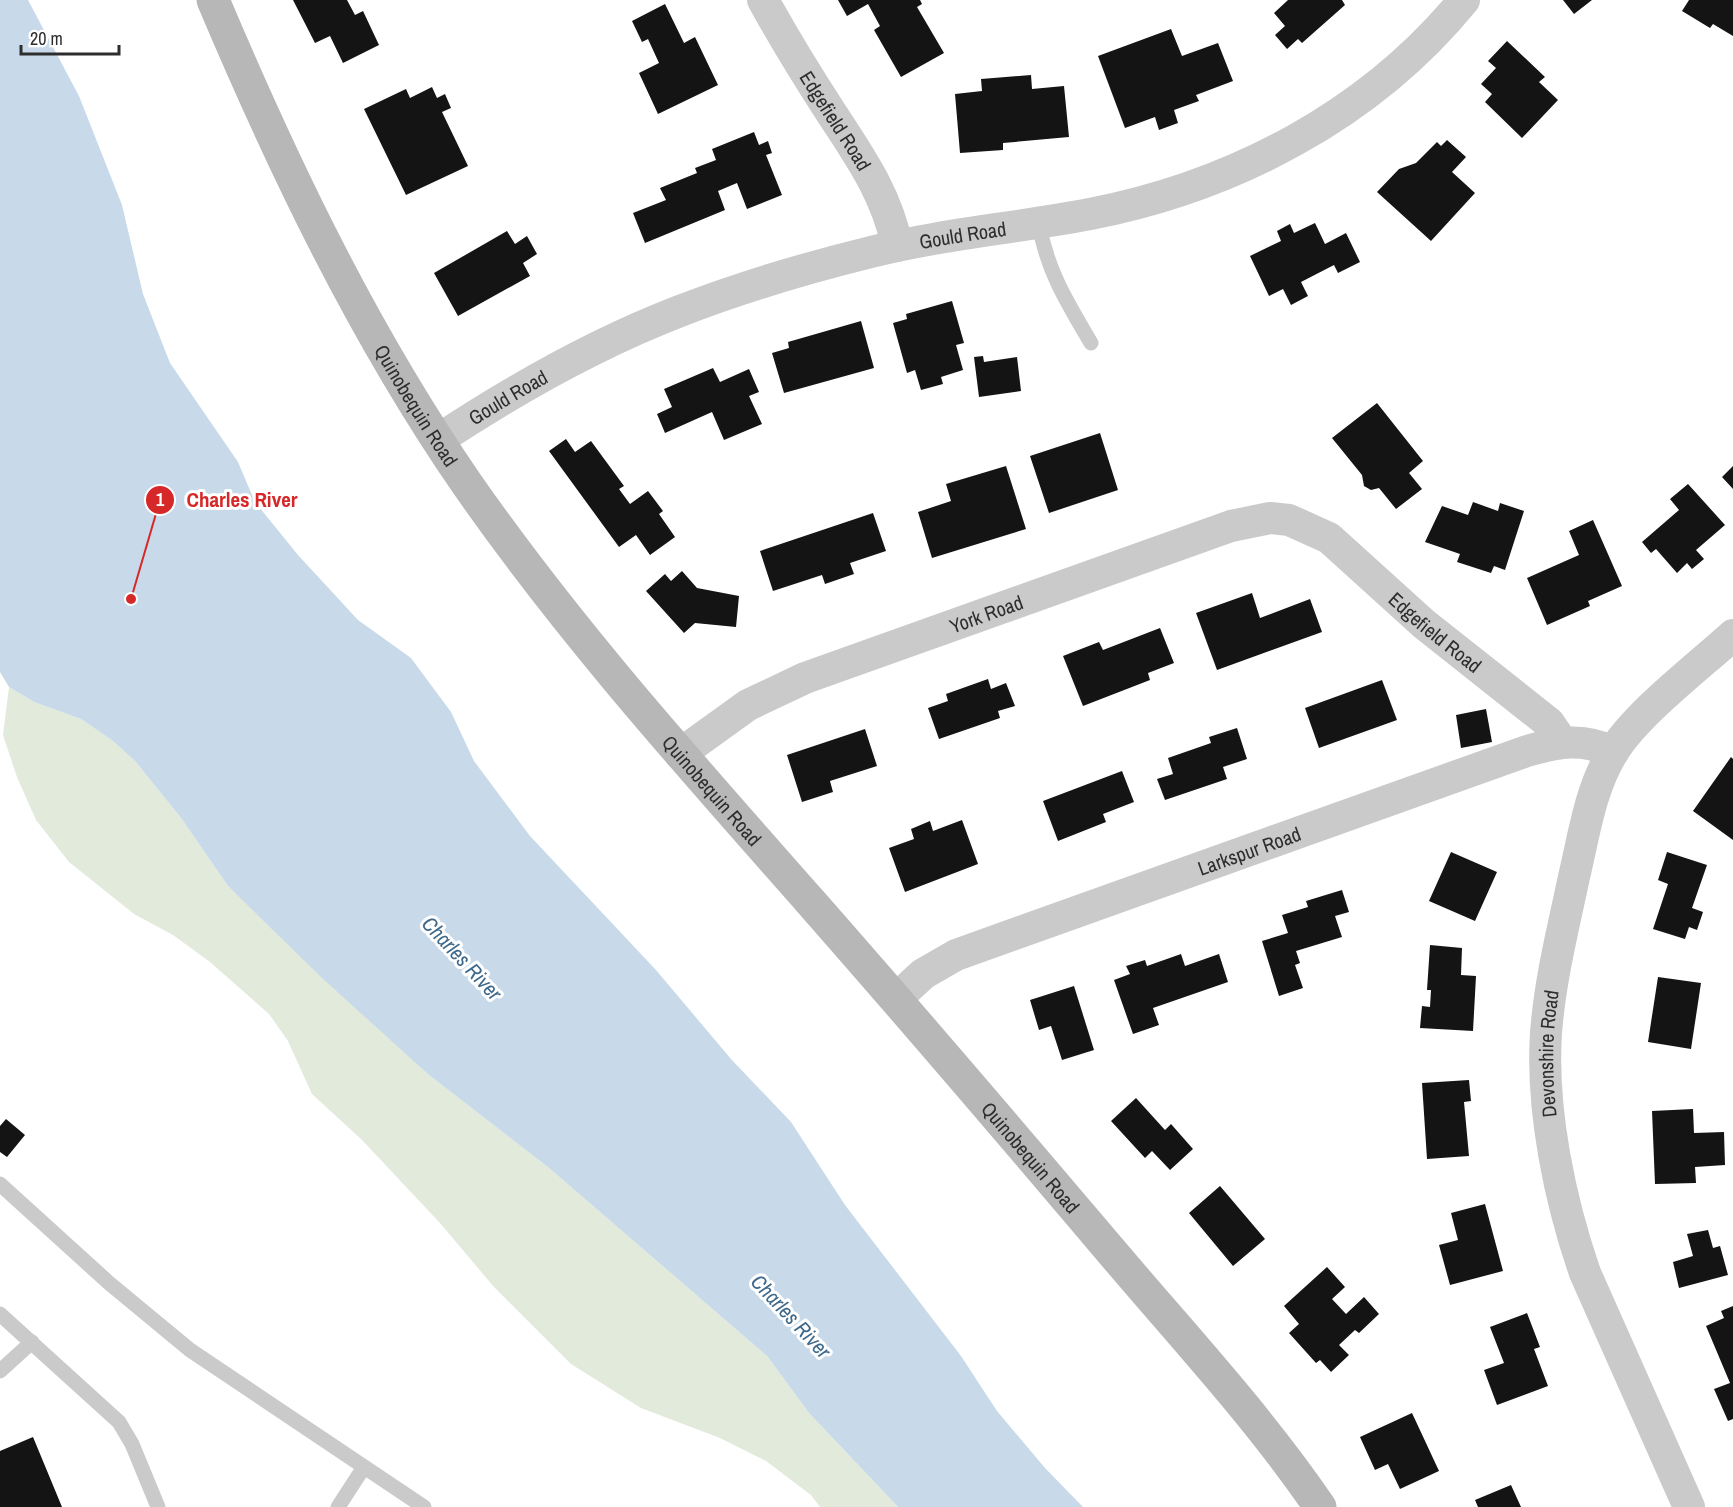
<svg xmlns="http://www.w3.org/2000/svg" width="1733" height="1507" font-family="'Archivo Narrow',sans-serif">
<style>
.green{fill:#e2eadb}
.water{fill:#c8dae9}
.building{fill:#141414}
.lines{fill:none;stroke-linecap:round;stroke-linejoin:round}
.service{stroke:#cacaca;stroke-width:15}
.minor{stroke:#cacaca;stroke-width:32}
.secondary{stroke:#b7b7b7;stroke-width:33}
.labels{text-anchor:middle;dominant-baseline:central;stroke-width:6;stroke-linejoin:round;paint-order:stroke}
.street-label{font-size:20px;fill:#2d2d2d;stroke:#fff}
.water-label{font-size:21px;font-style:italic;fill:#3f698b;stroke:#fff}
.leader{fill:none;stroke:#d62828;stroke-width:2}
.callout-dot{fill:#d62828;stroke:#fff;stroke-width:2}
.mark-label{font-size:18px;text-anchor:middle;font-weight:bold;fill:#fff}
.callout-label{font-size:21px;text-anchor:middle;font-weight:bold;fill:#d62828;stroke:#fff;stroke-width:6;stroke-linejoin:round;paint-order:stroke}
</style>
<rect width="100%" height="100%" fill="#fff"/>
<path class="green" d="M 9,687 L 34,702 L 81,719 L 113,741 L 135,761 L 181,818 L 228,886 L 429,1075 L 549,1168 L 767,1356 L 809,1413 L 898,1507 L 820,1507 L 811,1495 L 766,1461 L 720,1438 L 641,1408 L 571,1364 L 494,1287 L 440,1223 L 362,1140 L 312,1094 L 288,1041 L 269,1014 L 210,962 L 173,935 L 134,914 L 69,862 L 36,820 L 17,777 L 3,735 Z"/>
<path class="water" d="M 0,0 L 28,0 L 79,96 L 122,205 L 143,294 L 170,363 L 238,462 L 255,502 L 298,555 L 358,620 L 411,658 L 451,712 L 474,761 L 530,836 L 656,970 L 731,1059 L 791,1122 L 845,1205 L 961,1356 L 997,1411 L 1045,1468 L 1083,1507 L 898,1507 L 809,1413 L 767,1356 L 549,1168 L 429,1075 L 322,978 L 228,886 L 181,818 L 135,761 L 113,741 L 81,719 L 34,702 L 9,687 L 0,672 Z"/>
<path class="building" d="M 293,0 L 347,0 L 355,15 L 363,11 L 379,45 L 343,63 L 330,36 L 315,43 Z
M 838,0 L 920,0 L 922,4 L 917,7 L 944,53 L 901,77 L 874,30 L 880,26 L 868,4 L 847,16 Z
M 1288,0 L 1342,0 L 1345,5 L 1302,43 L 1298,39 L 1287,49 L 1275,35 L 1285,26 L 1274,13 Z
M 1563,0 L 1592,0 L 1574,14 Z
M 1689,0 L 1733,0 L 1733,36 L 1713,24 L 1710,28 L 1682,11 Z
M 665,4 L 684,43 L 695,37 L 718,85 L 658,114 L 639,73 L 659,63 L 648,39 L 642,42 L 632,21 Z
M 1171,29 L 1182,56 L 1218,43 L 1233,81 L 1196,95 L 1199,101 L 1174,110 L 1178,123 L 1159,130 L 1155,117 L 1125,128 L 1098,56 Z
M 1507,41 L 1545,77 L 1539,82 L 1558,100 L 1522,138 L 1485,102 L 1492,94 L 1481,84 L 1496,68 L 1488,61 Z
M 1031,75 L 1032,89 L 1064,86 L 1069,137 L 1003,143 L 1003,150 L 960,153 L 955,94 L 982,91 L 981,79 Z
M 432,87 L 437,98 L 445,94 L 451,108 L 442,112 L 468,166 L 406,195 L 364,109 L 406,89 L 410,98 Z
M 754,132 L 759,145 L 768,141 L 772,153 L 766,155 L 782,195 L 747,209 L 737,183 L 718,191 L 725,210 L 645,243 L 633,213 L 666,200 L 660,188 L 697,173 L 695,168 L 716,160 L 712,149 Z
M 1447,140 L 1466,157 L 1452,172 L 1475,193 L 1431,241 L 1377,192 L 1399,169 L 1416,163 L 1437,142 L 1441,146 Z
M 1315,223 L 1325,244 L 1346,233 L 1360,262 L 1338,273 L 1334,265 L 1301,282 L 1308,296 L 1291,305 L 1283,289 L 1269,296 L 1250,256 L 1281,241 L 1277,231 L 1290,224 L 1294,233 Z
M 507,231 L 515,244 L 527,236 L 537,254 L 523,263 L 530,276 L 458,316 L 434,273 Z
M 952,301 L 964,343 L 956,345 L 963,370 L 941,377 L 943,384 L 921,390 L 915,370 L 907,373 L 893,323 L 907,319 L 906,314 Z
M 861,321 L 874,368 L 784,393 L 772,353 L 789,348 L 788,342 Z
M 983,356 L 984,362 L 1017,357 L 1021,391 L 979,397 L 974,357 Z
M 713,368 L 720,382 L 749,369 L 759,392 L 749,396 L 762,424 L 724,440 L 712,412 L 665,433 L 657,414 L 672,407 L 664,389 Z
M 1377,403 L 1423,461 L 1409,473 L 1422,489 L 1396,509 L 1379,488 L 1371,490 L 1364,486 L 1362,475 L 1332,438 Z
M 1100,433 L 1118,490 L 1049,513 L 1030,456 Z
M 566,439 L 575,452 L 591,441 L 624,486 L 619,489 L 630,504 L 648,491 L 663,511 L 659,514 L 675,537 L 650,555 L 636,535 L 619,547 L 549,451 Z
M 1006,466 L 1026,529 L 932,558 L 918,512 L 951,501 L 946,484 Z
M 1733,466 L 1733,489 L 1722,477 Z
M 1688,484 L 1725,525 L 1696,550 L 1704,559 L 1692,569 L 1687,563 L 1677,573 L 1656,549 L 1651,553 L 1642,542 L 1679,510 L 1670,499 Z
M 1473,502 L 1498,511 L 1500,503 L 1524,511 L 1505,570 L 1494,566 L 1491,573 L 1457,562 L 1460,554 L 1425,542 L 1442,506 L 1468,515 Z
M 873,513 L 886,551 L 850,563 L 854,574 L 825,584 L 822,575 L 773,591 L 760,551 Z
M 1593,520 L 1622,586 L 1588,601 L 1590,606 L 1547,625 L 1527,578 L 1579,555 L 1569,531 Z
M 682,571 L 697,588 L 739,596 L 736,627 L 695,623 L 684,633 L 646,591 L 665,574 L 671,581 Z
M 1252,593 L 1260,618 L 1310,599 L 1322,632 L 1217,670 L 1196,613 Z
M 1160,628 L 1174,663 L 1148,673 L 1150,680 L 1083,706 L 1063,656 L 1099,642 L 1103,650 Z
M 988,679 L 991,689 L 1006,683 L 1015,706 L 998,711 L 1000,718 L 939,739 L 928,708 L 948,701 L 946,694 Z
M 1382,680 L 1397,720 L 1319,748 L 1305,708 Z
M 1486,709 L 1492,742 L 1461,748 L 1456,715 Z
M 1237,728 L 1247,759 L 1223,767 L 1227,779 L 1165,800 L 1157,779 L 1173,774 L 1168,758 L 1211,743 L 1209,737 Z
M 865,729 L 877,766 L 830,781 L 833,792 L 802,802 L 787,755 Z
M 1731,757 L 1733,759 L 1733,840 L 1693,811 Z
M 1122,771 L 1134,802 L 1103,814 L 1106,822 L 1058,841 L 1043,801 Z
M 962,820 L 978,864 L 905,892 L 889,848 L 914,839 L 911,829 L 930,821 L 933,831 Z
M 1451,852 L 1497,872 L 1475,921 L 1429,901 Z
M 1667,852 L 1707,865 L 1692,908 L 1703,912 L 1697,930 L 1689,927 L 1685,939 L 1653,929 L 1668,884 L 1658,880 Z
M 1342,890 L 1349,912 L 1335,916 L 1342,937 L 1296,951 L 1300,963 L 1295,965 L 1303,988 L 1279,996 L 1262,941 L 1288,933 L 1282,915 L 1308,907 L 1306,901 Z
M 1430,945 L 1462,948 L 1461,975 L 1476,976 L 1473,1031 L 1420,1028 L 1422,1006 L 1430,1007 L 1431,990 L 1427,990 Z
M 1181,954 L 1185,966 L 1219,954 L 1228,982 L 1153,1008 L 1159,1025 L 1133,1034 L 1114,980 L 1130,974 L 1126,966 L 1145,960 L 1147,966 Z
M 1658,977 L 1701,983 L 1691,1049 L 1648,1042 Z
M 1074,986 L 1094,1050 L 1062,1060 L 1051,1026 L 1039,1030 L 1030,1000 Z
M 1469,1080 L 1471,1101 L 1464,1102 L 1469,1156 L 1427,1159 L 1422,1083 Z
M 1136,1098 L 1165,1130 L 1171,1124 L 1193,1149 L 1170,1170 L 1152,1151 L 1145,1158 L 1111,1121 Z
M 1693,1109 L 1694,1133 L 1724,1132 L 1725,1165 L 1695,1167 L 1696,1183 L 1655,1184 L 1652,1111 Z
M 6,1119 L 25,1135 L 7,1157 L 0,1152 L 0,1126 Z
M 1220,1186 L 1265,1239 L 1233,1266 L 1189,1213 Z
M 1485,1204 L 1503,1271 L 1450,1285 L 1439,1245 L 1458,1240 L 1451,1213 Z
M 1708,1230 L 1713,1248 L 1720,1246 L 1728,1275 L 1679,1288 L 1673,1262 L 1693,1256 L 1687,1234 Z
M 1327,1267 L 1345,1287 L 1332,1299 L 1346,1314 L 1364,1297 L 1379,1314 L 1359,1333 L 1355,1330 L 1339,1345 L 1349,1355 L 1331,1372 L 1320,1360 L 1316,1363 L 1289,1333 L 1299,1324 L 1284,1306 Z
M 1733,1306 L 1733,1419 L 1728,1421 L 1714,1389 L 1730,1383 L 1706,1326 L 1724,1318 L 1721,1311 Z
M 1527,1313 L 1540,1347 L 1534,1349 L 1548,1386 L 1497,1405 L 1484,1370 L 1504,1363 L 1490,1327 Z
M 1412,1413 L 1439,1471 L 1400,1489 L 1388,1464 L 1375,1470 L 1360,1437 Z
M 33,1437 L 62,1507 L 0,1507 L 0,1451 Z
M 1511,1485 L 1521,1507 L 1478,1507 L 1475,1500 Z"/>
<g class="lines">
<path class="service" d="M 1039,223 C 1046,269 1068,304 1091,343
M 0,1184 L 109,1283 L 190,1350 L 424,1507
M 0,1314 L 119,1422 L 132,1444 L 158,1507
M 0,1371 L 32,1342
M 338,1507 L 364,1467"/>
<g class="minor">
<path id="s1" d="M 763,0 C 784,38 806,74 830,111 C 858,154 887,194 897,246"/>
<path id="s2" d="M 438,440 C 512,391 597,343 680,311 C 742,287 806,268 871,252 C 942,234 1017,228 1090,214 C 1234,186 1370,115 1464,0"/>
<path id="s3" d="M 680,754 L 748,705 L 805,678 L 1231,526 L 1270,518 L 1289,520 L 1329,538 L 1424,624 L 1549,723 L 1562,742"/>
<path id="s4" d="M 896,999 L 923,974 L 956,955 L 1527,751 C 1558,742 1583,737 1613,752"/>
<path id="s5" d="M 1689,1507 L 1585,1273 C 1560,1201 1541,1110 1546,1033 C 1550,980 1563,929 1574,877 C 1584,835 1590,789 1613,752 C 1637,713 1698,667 1733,635"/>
</g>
<path class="secondary" id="s6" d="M 213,0 C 284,168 363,333 467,484 C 570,632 690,765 809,900 C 911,1016 1011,1133 1111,1251 C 1182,1335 1258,1416 1320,1507"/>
</g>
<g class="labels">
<g class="street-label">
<text stroke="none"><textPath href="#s1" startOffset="141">Edgefield Road</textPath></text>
<text stroke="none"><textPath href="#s2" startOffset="568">Gould Road</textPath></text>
<text stroke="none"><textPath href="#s2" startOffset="82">Gould Road</textPath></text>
<text stroke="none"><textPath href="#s6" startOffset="454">Quinobequin Road</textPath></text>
<text stroke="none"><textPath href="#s3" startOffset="339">York Road</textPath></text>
<text stroke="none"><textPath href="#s3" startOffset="844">Edgefield Road</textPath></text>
<text stroke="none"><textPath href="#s6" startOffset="940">Quinobequin Road</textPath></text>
<text stroke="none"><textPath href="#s4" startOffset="386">Larkspur Road</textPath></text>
<text stroke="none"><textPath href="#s5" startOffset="480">Devonshire Road</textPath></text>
<text stroke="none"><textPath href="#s6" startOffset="1426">Quinobequin Road</textPath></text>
</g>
<g class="water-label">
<text transform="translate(462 958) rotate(47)">Charles River</text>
<text transform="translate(791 1316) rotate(47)">Charles River</text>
</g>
</g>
<path class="leader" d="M131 599L160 500"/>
<g class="callout-dot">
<circle cx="131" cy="599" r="6"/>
<circle cx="160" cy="500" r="15"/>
</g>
<g class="mark-label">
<text x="160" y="506">1</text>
</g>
<g class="callout-label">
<text x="242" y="507">Charles River</text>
</g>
<path d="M21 45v9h98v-9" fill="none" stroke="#2d2d2d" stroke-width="3"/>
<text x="30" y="45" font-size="18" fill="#2d2d2d" stroke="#ffffff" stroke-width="4.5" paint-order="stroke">20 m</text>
</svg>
